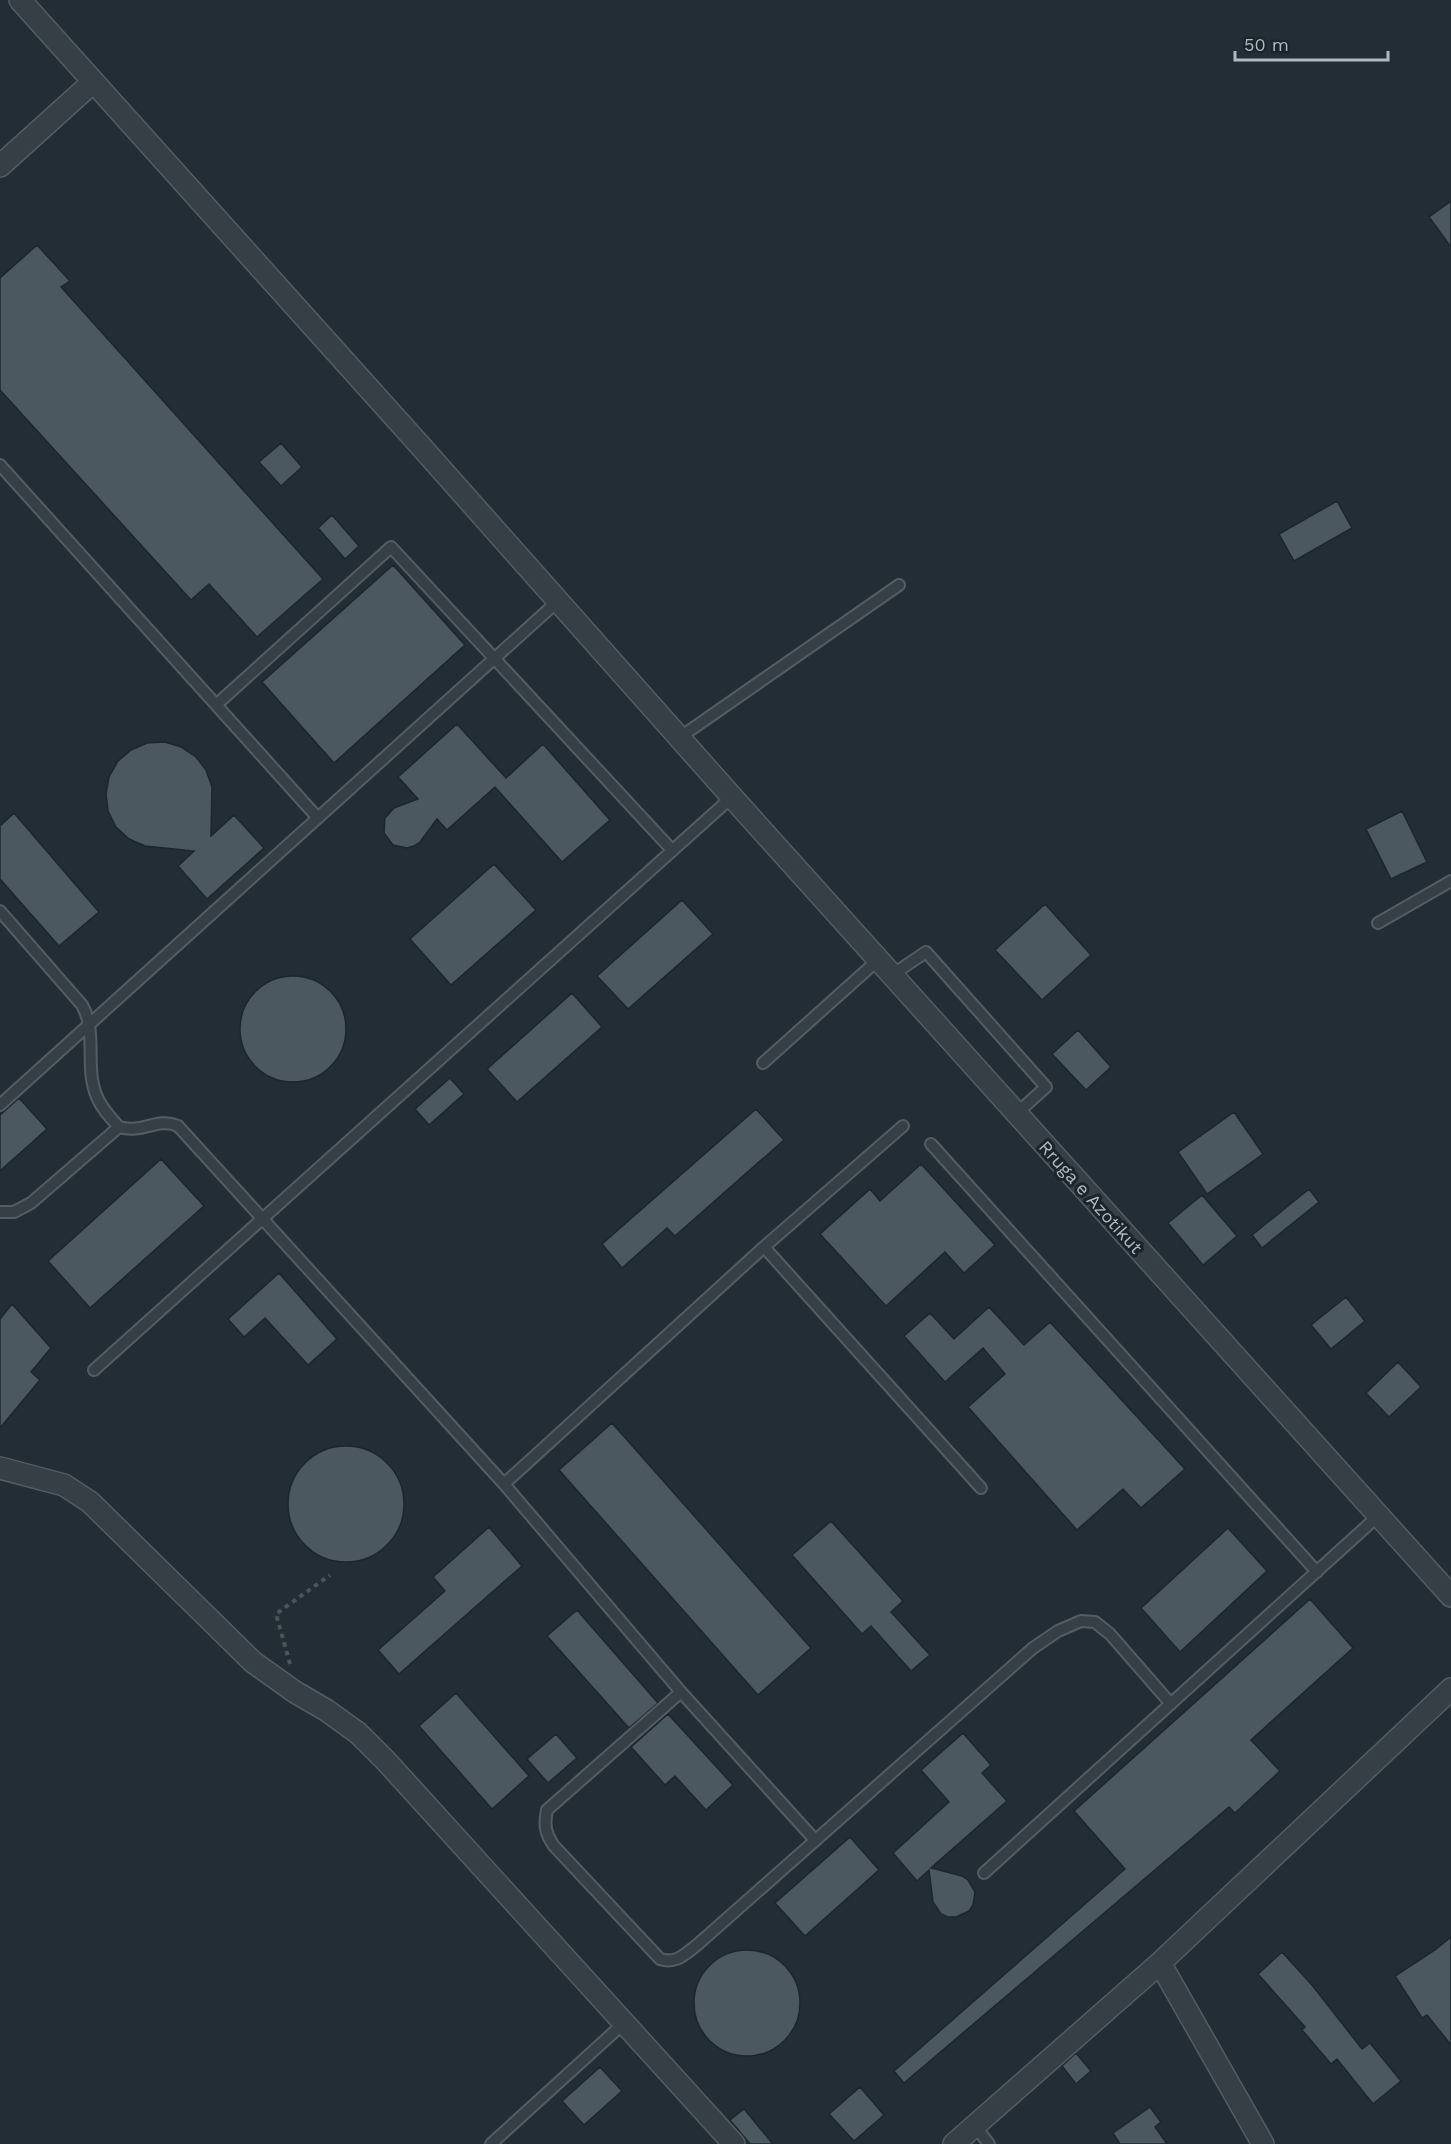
<svg xmlns="http://www.w3.org/2000/svg" width="1451" height="2144" font-family="'Work Sans',sans-serif">
<style>
.building{fill:#4b5860;stroke:#1d262c;stroke-width:1.5}
.lines{fill:none;stroke-linecap:round;stroke-linejoin:round}
.service-casing{stroke:#535d63;stroke-width:14}
.minor-casing{stroke:#535d63;stroke-width:24}
.path{stroke:#465756;stroke-width:4;stroke-dasharray:4.5 4.5;stroke-linecap:butt}
.service{stroke:#353f45;stroke-width:10}
.minor{stroke:#353f45;stroke-width:21}
.labels{text-anchor:middle;dominant-baseline:central;stroke-width:6;stroke-linejoin:round;paint-order:stroke}
.street-label{font-size:18px;fill:#b0bac2;stroke:#1b242a}
</style>
<rect width="100%" height="100%" fill="#222d35"/>
<path class="building" d="M 1451,201 L 1451,247 L 1429,217 Z
M 37,245 L 70,281 L 61,287 L 323,579 L 257,637 L 209,584 L 191,600 L 0,390 L 0,278 Z
M 281,443 L 302,467 L 281,486 L 259,462 Z
M 1337,501 L 1352,528 L 1294,561 L 1279,534 Z
M 332,515 L 359,546 L 345,559 L 318,528 Z
M 393,565 L 465,645 L 334,763 L 262,682 Z
M 457,724 L 506,778 L 543,744 L 610,820 L 562,862 L 495,787 L 447,830 L 437,819 L 420,842 L 414,846 L 407,848 L 393,845 L 384,833 L 385,818 L 394,808 L 418,799 L 398,777 Z
M 165,742 L 181,747 L 196,757 L 206,770 L 212,787 L 211,836 L 234,815 L 264,848 L 207,899 L 178,866 L 194,851 L 145,846 L 129,839 L 116,827 L 108,811 L 106,794 L 109,777 L 118,761 L 131,750 L 147,743 Z
M 1402,811 L 1427,862 L 1391,879 L 1366,829 Z
M 14,813 L 99,912 L 59,946 L 0,879 L 0,826 Z
M 494,864 L 536,910 L 451,985 L 410,939 Z
M 682,900 L 713,934 L 628,1009 L 597,976 Z
M 1045,904 L 1091,955 L 1042,1000 L 995,950 Z
M240 1029a53 53 0 1 1 106 0a53 53 0 1 1-106 0Z
M 572,993 L 602,1027 L 517,1102 L 487,1069 Z
M 1078,1030 L 1111,1067 L 1086,1090 L 1052,1054 Z
M 450,1078 L 464,1094 L 429,1125 L 415,1109 Z
M 19,1098 L 47,1129 L 0,1171 L 0,1115 Z
M 756,1109 L 784,1140 L 675,1236 L 667,1228 L 622,1268 L 602,1244 Z
M 1234,1112 L 1263,1154 L 1207,1194 L 1178,1152 Z
M 161,1159 L 204,1206 L 90,1308 L 48,1261 Z
M 921,1164 L 995,1245 L 964,1273 L 945,1252 L 886,1306 L 820,1234 L 870,1189 L 880,1201 Z
M 1309,1189 L 1319,1202 L 1262,1248 L 1252,1235 Z
M 1202,1195 L 1237,1236 L 1203,1265 L 1168,1223 Z
M 279,1273 L 337,1339 L 308,1365 L 265,1318 L 244,1337 L 228,1319 Z
M 1346,1297 L 1365,1321 L 1331,1349 L 1311,1325 Z
M 12,1304 L 51,1348 L 31,1372 L 40,1380 L 0,1428 L 0,1319 Z
M 989,1307 L 1024,1345 L 1050,1322 L 1185,1469 L 1141,1508 L 1123,1489 L 1077,1530 L 968,1407 L 1005,1374 L 983,1348 L 945,1382 L 904,1336 L 930,1313 L 954,1339 Z
M 1398,1362 L 1421,1387 L 1389,1417 L 1366,1393 Z
M 612,1423 L 811,1648 L 758,1695 L 559,1470 Z
M288 1504a58 58 0 1 1 116 0a58 58 0 1 1-116 0Z
M 831,1521 L 903,1601 L 891,1612 L 930,1655 L 911,1671 L 871,1626 L 862,1634 L 792,1555 Z
M 489,1527 L 522,1566 L 399,1674 L 378,1650 L 445,1591 L 433,1577 Z
M 1228,1528 L 1267,1571 L 1180,1652 L 1141,1608 Z
M 1310,1599 L 1353,1648 L 1251,1740 L 1280,1771 L 1235,1813 L 1229,1807 L 904,2083 L 894,2071 L 1125,1869 L 1074,1811 Z
M 577,1610 L 658,1703 L 629,1728 L 547,1636 Z
M 456,1693 L 529,1776 L 492,1809 L 419,1726 Z
M 668,1714 L 733,1785 L 706,1810 L 675,1776 L 665,1785 L 631,1747 Z
M 963,1733 L 991,1765 L 982,1773 L 1007,1801 L 931,1868 L 962,1876 L 968,1880 L 975,1892 L 973,1905 L 969,1911 L 956,1917 L 948,1917 L 941,1914 L 933,1902 L 929,1870 L 917,1881 L 893,1853 L 949,1802 L 921,1770 Z
M 556,1734 L 577,1758 L 548,1783 L 527,1759 Z
M 850,1837 L 879,1870 L 805,1936 L 775,1903 Z
M 1451,1937 L 1451,2045 L 1427,2015 L 1422,2018 L 1395,1976 L 1435,1950 Z
M694 2003a53 53 0 1 1 106 0a53 53 0 1 1-106 0Z
M 1282,1952 L 1312,1985 L 1362,2049 L 1370,2043 L 1401,2081 L 1373,2104 L 1337,2059 L 1331,2064 L 1302,2030 L 1305,2027 L 1258,1974 Z
M 1076,2053 L 1091,2071 L 1076,2084 L 1062,2066 Z
M 600,2067 L 622,2091 L 584,2125 L 562,2101 Z
M 860,2087 L 884,2115 L 854,2141 L 829,2114 Z
M 1150,2107 L 1161,2122 L 1155,2127 L 1167,2144 L 1120,2144 L 1113,2133 Z
M 744,2109 L 773,2144 L 750,2144 L 730,2120 Z"/>
<g class="lines">
<g class="service-casing">
<path id="service" d="M 0,465 L 317,817
M 216,705 L 391,547 L 672,850
M 679,738 L 899,585
M 0,911 L 82,1005 C 98,1033 84,1068 97,1097 C 102,1109 110,1117 119,1127
M 1378,923 L 1451,881
M 892,975 L 926,952 L 1046,1087 L 1016,1114
M 763,1063 L 878,960
M 0,1105 L 558,601
M 931,1144 L 1317,1572
M 0,1212 L 14,1212 L 31,1203 L 119,1127 C 144,1134 156,1117 178,1126 L 504,1484 L 681,1692 L 815,1840
M 764,1247 L 981,1488
M 94,1370 L 732,797
M 504,1484 L 764,1247 L 903,1126
M 681,1692 L 547,1810 C 544,1825 545,1833 554,1846 L 660,1959 C 676,1964 684,1955 697,1945 L 1033,1648 L 1058,1631 L 1081,1621 L 1095,1622 L 1110,1634 L 1171,1704
M 984,1873 L 1378,1516
M 975,2126 L 989,2144
M 491,2144 L 624,2023"/>
</g>
<g class="minor-casing">
<path id="minor" d="M 20,0 L 417,442 L 732,797 L 1451,1596
M 0,166 L 93,82
M 0,1468 L 64,1485 L 90,1502 L 253,1662 L 295,1692 L 326,1710 L 358,1733 L 386,1761 L 734,2144
M 1160,1963 L 1263,2144
M 954,2144 L 1160,1963 L 1451,1689"/>
</g>
<path class="path" d="M 290,1664 L 276,1614 L 330,1575"/>
<use href="#service" class="service"/>
<use href="#minor" class="minor"/>
</g>
<g class="labels">
<g class="street-label">
<text transform="translate(1091 1197) rotate(48)">Rruga e Azotikut</text>
</g>
</g>
<path d="M1235 51v9h153v-9" fill="none" stroke="#b0bac2" stroke-width="3"/>
<text x="1244" y="51" font-size="18" fill="#b0bac2" stroke="#1b242a" stroke-width="4.5" paint-order="stroke">50 m</text>
</svg>
